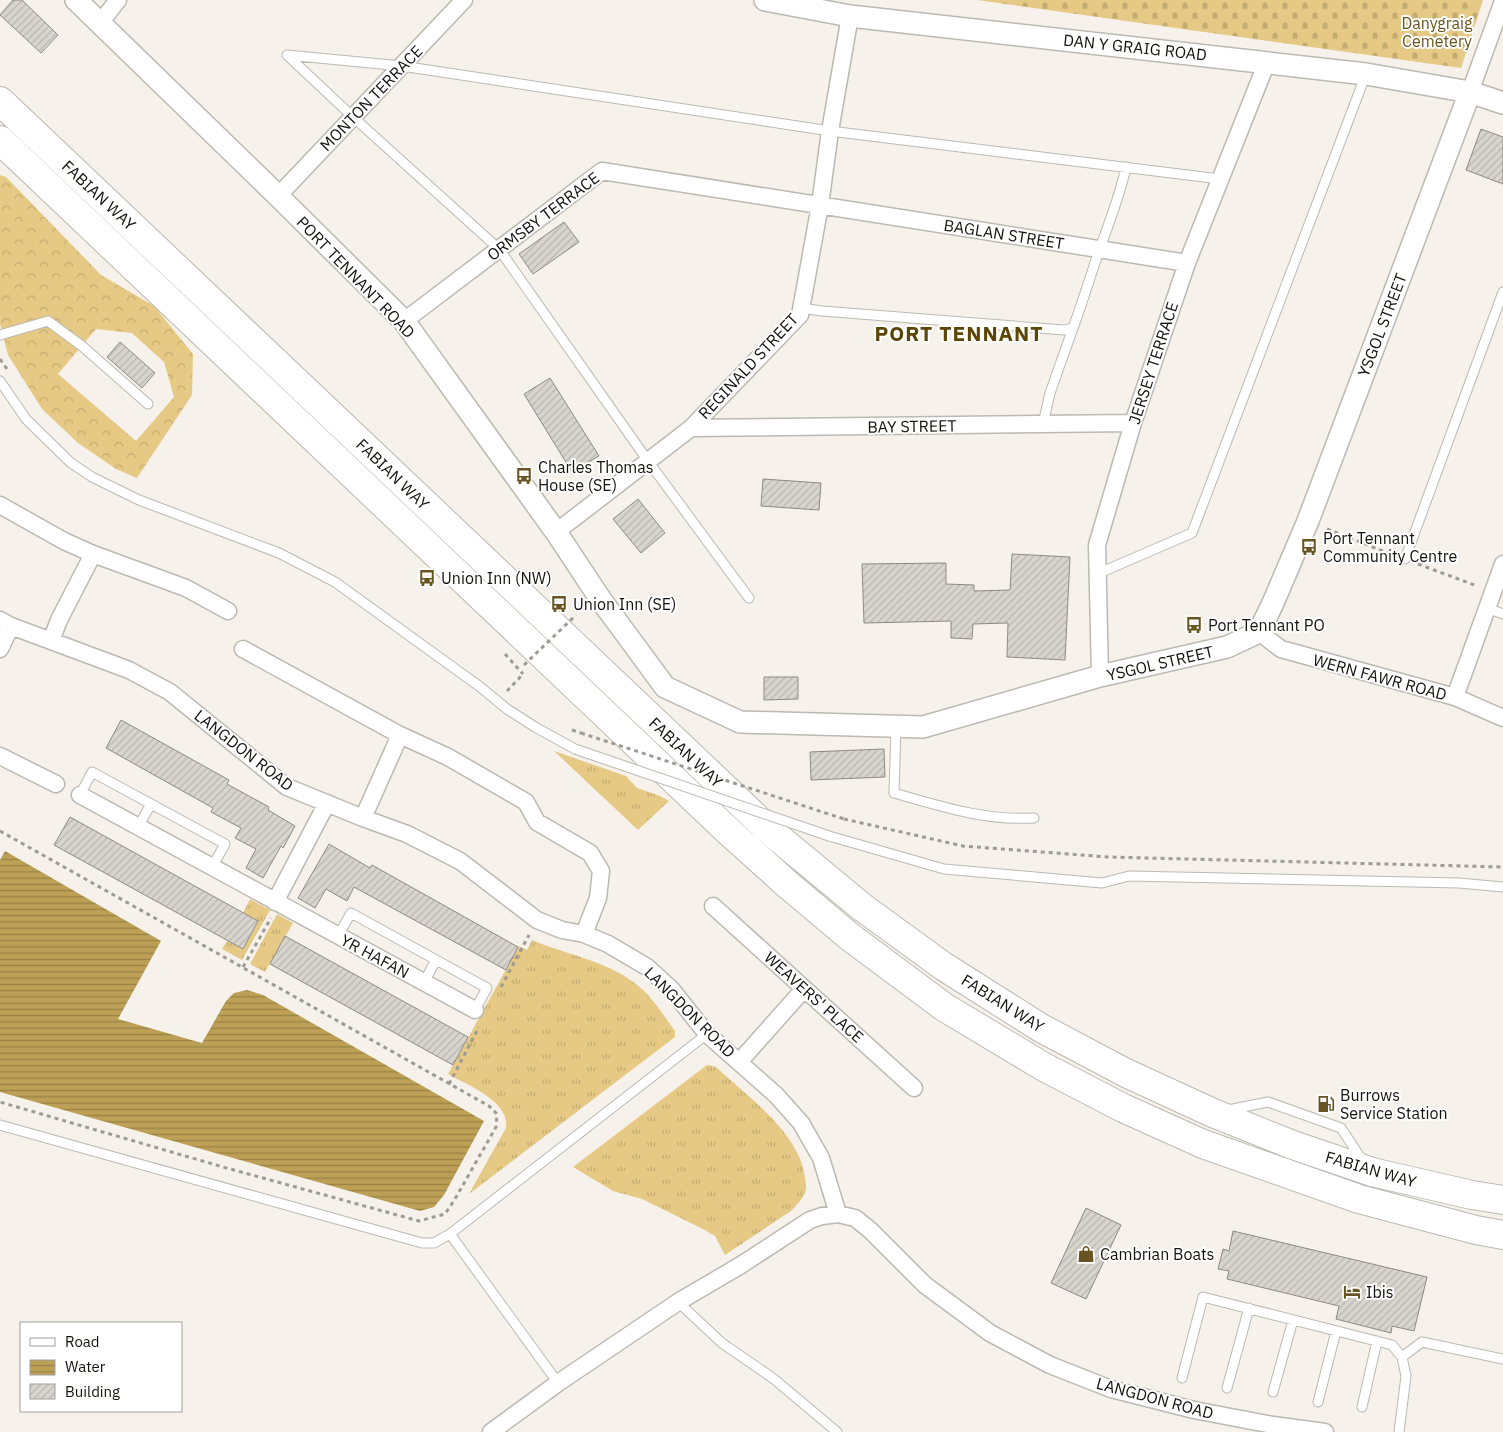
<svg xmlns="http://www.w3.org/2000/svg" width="1503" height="1432" font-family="'IBM Plex Sans',sans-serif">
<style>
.grass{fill:url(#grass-tufts)}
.forest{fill:url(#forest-crowns);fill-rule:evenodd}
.cemetery{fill:url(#cemetery-stones)}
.water{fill:url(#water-rules)}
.building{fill:url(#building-hatch);stroke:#8d8a83}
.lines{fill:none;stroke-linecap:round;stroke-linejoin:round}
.service-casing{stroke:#bbb9b1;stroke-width:11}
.minor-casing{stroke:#bbb9b1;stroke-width:19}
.tertiary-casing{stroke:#bbb9b1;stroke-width:24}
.trunk-casing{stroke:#bbb9b1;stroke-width:30}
.path{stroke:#9e9b95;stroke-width:3;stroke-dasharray:4 4;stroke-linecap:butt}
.service{stroke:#fff;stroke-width:9}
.minor{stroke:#fff;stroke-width:16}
.tertiary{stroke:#fff;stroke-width:21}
.trunk{stroke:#fff;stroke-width:28}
.service-bridge-casing{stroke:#bbb9b1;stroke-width:11;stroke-linecap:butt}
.path-bridge{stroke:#9e9b95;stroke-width:3;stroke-dasharray:4 4;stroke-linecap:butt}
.service-bridge{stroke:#fff;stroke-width:9}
.labels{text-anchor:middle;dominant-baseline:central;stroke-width:4;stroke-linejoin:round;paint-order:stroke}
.park-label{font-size:16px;fill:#67531b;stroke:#fff}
.street-label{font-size:16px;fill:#13120f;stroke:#fff}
.poi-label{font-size:16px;fill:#13120f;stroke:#fff;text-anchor:start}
.district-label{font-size:21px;font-weight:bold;letter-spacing:1px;fill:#5b4605;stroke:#fff}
</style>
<defs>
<pattern id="grass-tufts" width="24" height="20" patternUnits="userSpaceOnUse" patternTransform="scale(1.25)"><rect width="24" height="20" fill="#e5c984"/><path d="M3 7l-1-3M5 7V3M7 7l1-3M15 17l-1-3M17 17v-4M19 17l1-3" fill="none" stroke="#c4ac71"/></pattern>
<pattern id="forest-crowns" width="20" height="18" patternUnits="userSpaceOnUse" patternTransform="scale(1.25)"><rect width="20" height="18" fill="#e5c984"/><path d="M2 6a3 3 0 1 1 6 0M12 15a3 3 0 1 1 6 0" fill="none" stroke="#c4ac71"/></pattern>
<pattern id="cemetery-stones" width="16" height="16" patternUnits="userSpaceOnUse" patternTransform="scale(1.25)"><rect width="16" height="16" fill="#e5c984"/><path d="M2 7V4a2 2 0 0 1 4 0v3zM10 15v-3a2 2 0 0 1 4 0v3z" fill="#c4ac71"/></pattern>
<pattern id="water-rules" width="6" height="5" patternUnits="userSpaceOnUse" patternTransform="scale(1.25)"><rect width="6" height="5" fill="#bda056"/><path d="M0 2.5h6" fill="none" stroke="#988146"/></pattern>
<pattern id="building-hatch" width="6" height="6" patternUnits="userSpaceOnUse" patternTransform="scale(1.25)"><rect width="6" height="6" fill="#d8d5ce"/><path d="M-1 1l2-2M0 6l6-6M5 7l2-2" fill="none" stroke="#b8b6b0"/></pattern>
</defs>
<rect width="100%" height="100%" fill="#f6f2eb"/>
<path class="grass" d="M 554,751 L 626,776 L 637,788 L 660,796 L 669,801 L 638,830 Z
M 250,899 L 270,910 L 242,960 L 222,949 L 227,941 L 243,949 L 258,922 L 243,913 Z
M 277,914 L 293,923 L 265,972 L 250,964 Z
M 532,940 C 567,955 605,960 636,984 C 652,996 663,1015 675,1031 L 675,1037 L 469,1194 L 506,1128 C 510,1101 467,1085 448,1074 L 519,946 L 527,950 Z
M 707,1065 L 716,1067 C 747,1096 800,1133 805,1178 C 805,1181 807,1186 806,1189 C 804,1198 797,1205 791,1211 L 725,1255 L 715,1236 L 701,1228 L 642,1199 L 613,1191 L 573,1167 Z"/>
<path class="forest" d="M 0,175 L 6,177 L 101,275 L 154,306 L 193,354 L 192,395 L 137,478 L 116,469 L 78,443 L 42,409 L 8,355 L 0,324 ZM 96,329 L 132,333 L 164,362 L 174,397 L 136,441 L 58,374 Z"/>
<path class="cemetery" d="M 977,0 L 1483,0 L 1461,68 Z"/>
<path class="water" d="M 5,851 L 161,941 L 118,1019 L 202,1043 L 226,1001 L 234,993 L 247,990 L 263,995 L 484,1121 L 444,1195 L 434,1207 L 420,1211 L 0,1092 L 0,860 Z"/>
<path class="building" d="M 13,0 L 22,0 L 58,35 L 41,53 L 0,15 Z
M 1481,129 L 1503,137 L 1503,184 L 1466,170 Z
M 564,222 L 579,242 L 533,274 L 519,254 Z
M 120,342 L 155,373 L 142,388 L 107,357 Z
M 550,378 L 599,456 L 572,472 L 524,394 Z
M 763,479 L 821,483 L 819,510 L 761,506 Z
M 638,499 L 665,533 L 641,553 L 613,519 Z
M 1012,554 L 1070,557 L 1065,660 L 1007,657 L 1008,623 L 973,624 L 972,639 L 951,638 L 951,621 L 864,623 L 862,564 L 946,563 L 946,584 L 974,585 L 974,591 L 1010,590 Z
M 764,677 L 798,677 L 798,699 L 764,700 Z
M 121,720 L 229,780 L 227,784 L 269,807 L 268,810 L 295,826 L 283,848 L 281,846 L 263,878 L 246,868 L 256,849 L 235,838 L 241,828 L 211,812 L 213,808 L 106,748 Z
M 884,749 L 885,777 L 811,780 L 810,752 Z
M 70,817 L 258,921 L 243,949 L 54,845 Z
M 329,844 L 370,868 L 372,865 L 518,947 L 506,970 L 354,887 L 347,901 L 326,889 L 315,908 L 298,898 Z
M 285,936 L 468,1037 L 453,1065 L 270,964 Z
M 1086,1208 L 1121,1225 L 1086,1299 L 1051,1283 Z
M 1233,1231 L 1427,1277 L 1414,1331 L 1392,1326 L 1391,1333 L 1336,1319 L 1339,1306 L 1227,1279 L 1229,1271 L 1218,1269 L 1223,1249 L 1229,1251 Z"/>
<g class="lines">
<g class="service-casing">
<path id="service" d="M 801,308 L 822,311 L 1064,330 L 1073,328 C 1083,301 1091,274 1100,248 C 1110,221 1120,195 1126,167
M 0,335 L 48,321 L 82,346 L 148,404
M 0,381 L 26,419 L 71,463 L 92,477 L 139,500 L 279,553 L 335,582 L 479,686 L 507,709 L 535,727 L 575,749
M 1043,424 L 1050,393 L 1073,328
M 1405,559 L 1503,292
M 1097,574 L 1192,533 L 1366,74
M 749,598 L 648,461 L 499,249 L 353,117 L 287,55 L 402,66 L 830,131 L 1220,179
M 1487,608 L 1503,614
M 896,727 L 894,793 C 940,806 985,821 1034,818
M 80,795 L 92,772 L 225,844 L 212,867
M 138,827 L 151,804
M 829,836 L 944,869 L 1102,883 L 1129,876 L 1459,883 L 1503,887
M 338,936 L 351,913 L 487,988 L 475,1010
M 424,982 L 436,960
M 1228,1110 L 1268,1102 L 1341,1128 L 1362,1160
M 0,1125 L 422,1243 L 434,1243 L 450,1234 L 707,1034
M 450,1234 L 558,1383
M 678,1302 L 722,1343 L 774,1379 L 837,1432
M 1402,1357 L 1422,1342 L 1503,1359
M 1182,1378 L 1203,1297 L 1392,1345 L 1402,1357 L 1406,1376 L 1399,1432
M 1227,1388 L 1249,1308
M 1273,1392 L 1293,1320
M 1318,1402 L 1336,1331
M 1362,1407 L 1377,1341"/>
</g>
<g class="minor-casing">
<path id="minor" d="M 100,23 L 118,0
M 1470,92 L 1503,1
M 278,196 L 464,0
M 404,321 L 602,171 L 1187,263
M 691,428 L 1133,423
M 0,505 L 64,541 L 93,554 L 186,588 L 228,611
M 556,532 L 691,428 L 800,315 L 820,205 L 830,131 L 850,16
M 0,620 L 11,626 L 129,670 L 170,692 L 287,787 L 363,818 L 407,834 L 460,861 L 537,920 L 562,930 L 584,934 L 608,944 L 647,967 L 672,990 L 707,1034 L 776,1095 L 801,1123 L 821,1158 L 838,1214
M 1259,632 L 1281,649 L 1455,697 L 1503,718
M 51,641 L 59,620 L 93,554
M 0,649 L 11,626
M 243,649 L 400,735 L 448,757 L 526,802 L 537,822 L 590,853 L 601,871 L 598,898 L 584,934
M 1100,676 L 1097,545 L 1133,423 L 1187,263 L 1267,62
M 1455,697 L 1503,564
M 0,756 L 56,784
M 80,795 L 475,1010
M 363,818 L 400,735
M 275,902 L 327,803
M 713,906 L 914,1088
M 739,1062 L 804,989
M 491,1432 L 558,1383 L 678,1302 L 741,1265 L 810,1220 L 822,1216 L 838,1214 L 855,1218 L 870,1230 L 925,1285 L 990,1333 L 1050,1365 L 1111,1389 L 1194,1410 L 1273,1425 L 1325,1432"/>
</g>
<g class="tertiary-casing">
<path id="tertiary" d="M 76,0 L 278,196 L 404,321 L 556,532 L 601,600 L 665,687 L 740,722 L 923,727 L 1100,676 L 1227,647 L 1259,632 L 1273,603 L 1308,521 L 1470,92
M 765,0 L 850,16 L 1366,74 L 1470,92 L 1503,103"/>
</g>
<g class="trunk-casing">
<path id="trunk" d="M 0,101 L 769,830 L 862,907 L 943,966 L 1041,1028 L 1126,1073 L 1213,1113 L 1293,1145 L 1372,1172 L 1472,1195 L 1503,1200
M 0,140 L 726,829 L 787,884 L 850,937 L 944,1007 L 1044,1067 L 1123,1108 L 1203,1144 L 1359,1199 L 1476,1230 L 1503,1235"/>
</g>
<path class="path" d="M 0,359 L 7,369
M 1327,529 L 1393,555
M 1418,564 L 1477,586
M 505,654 L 523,674
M 507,691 L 523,674
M 572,730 L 581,733
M 844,819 L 963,846 L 1108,857 L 1503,867
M 0,831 L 489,1106 L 497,1114 L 496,1127 L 455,1199 L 445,1214 L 419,1221 L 223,1167 L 0,1102
M 243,967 L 271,918
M 501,987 L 529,935
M 449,1084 L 479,1027"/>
<use href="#service" class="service"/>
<use href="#minor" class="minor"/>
<use href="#tertiary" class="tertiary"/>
<use href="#trunk" class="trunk"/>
<g class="service-bridge-casing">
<path id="service-bridge" d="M 575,749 L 829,836"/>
</g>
<path class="path-bridge" d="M 524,665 L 576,615
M 581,733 L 844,819"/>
<use href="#service-bridge" class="service-bridge"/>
</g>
<defs>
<g id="bus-bare" transform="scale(1.35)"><path d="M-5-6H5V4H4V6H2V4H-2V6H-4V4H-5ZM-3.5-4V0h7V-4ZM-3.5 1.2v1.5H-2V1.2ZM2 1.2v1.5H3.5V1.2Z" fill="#675422" stroke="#fff" stroke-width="2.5" paint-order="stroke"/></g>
<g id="fuel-bare" transform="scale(1.35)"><path d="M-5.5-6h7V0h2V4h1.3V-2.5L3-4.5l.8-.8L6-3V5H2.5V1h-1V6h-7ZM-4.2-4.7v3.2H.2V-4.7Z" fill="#675422" stroke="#fff" stroke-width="2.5" paint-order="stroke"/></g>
<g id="shop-bare" transform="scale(1.35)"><path d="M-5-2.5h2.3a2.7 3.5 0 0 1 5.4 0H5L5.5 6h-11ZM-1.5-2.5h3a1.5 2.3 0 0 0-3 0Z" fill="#675422" stroke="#fff" stroke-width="2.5" paint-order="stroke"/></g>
<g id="hotel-bare" transform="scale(1.35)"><path d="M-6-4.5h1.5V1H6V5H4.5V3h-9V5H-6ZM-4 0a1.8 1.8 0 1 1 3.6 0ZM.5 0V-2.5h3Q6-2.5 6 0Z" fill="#675422" stroke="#fff" stroke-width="2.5" paint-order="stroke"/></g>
</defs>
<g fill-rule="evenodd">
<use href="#bus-bare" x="524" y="476"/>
<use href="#bus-bare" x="1309" y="547"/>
<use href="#bus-bare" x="427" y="578"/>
<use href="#bus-bare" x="559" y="604"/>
<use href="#bus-bare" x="1194" y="625"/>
<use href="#fuel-bare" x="1326" y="1104"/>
<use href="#shop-bare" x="1086" y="1254"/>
<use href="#hotel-bare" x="1352" y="1292"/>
</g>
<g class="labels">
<g class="park-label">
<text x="1437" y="23">Danygraig<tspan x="1437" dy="18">Cemetery</tspan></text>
</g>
<g class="street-label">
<text transform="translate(1135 47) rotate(6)">DAN Y GRAIG ROAD</text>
<text transform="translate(371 98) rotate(-46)">MONTON TERRACE</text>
<text transform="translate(99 195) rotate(43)">FABIAN WAY</text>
<text transform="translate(543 216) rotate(-37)">ORMSBY TERRACE</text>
<text transform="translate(1004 234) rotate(9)">BAGLAN STREET</text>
<text transform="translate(356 277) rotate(46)">PORT TENNANT ROAD</text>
<text transform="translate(1382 325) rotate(-69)">YSGOL STREET</text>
<text transform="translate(1153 363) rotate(-72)">JERSEY TERRACE</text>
<text transform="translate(748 366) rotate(-47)">REGINALD STREET</text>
<text transform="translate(912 426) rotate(-1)">BAY STREET</text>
<text transform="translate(393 474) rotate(44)">FABIAN WAY</text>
<text transform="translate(1160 663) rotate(-13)">YSGOL STREET</text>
<text transform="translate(1380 677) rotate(15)">WERN FAWR ROAD</text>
<text transform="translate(244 750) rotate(38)">LANGDON ROAD</text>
<text transform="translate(686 752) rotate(43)">FABIAN WAY</text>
<text transform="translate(375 956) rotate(28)">YR HAFAN</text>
<text transform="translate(814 997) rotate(42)">WEAVERS' PLACE</text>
<text transform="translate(1003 1003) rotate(32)">FABIAN WAY</text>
<text transform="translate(690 1012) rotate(45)">LANGDON ROAD</text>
<text transform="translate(1371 1169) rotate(16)">FABIAN WAY</text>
<text transform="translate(1155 1398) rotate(15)">LANGDON ROAD</text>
</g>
<g class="poi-label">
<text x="538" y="467">Charles Thomas<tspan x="538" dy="18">House (SE)</tspan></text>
<text x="1323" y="538">Port Tennant<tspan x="1323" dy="18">Community Centre</tspan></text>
<text x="441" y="578">Union Inn (NW)</text>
<text x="573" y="604">Union Inn (SE)</text>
<text x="1208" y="625">Port Tennant PO</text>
<text x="1340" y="1095">Burrows<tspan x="1340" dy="18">Service Station</tspan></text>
<text x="1100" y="1254">Cambrian Boats</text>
<text x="1366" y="1292">Ibis</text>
</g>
<g class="district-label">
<text x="959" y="333">PORT TENNANT</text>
</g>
</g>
<rect x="20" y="1322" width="162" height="90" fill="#ffffff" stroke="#a1a09f"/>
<rect x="30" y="1338" width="25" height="8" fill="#ffffff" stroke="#a1a09f"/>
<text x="65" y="1347" font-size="15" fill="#13120f">Road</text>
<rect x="30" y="1360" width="25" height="15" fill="url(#water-rules)" stroke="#a1a09f"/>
<text x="65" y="1372" font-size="15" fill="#13120f">Water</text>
<rect x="30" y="1384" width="25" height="15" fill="url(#building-hatch)" stroke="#a1a09f"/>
<text x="65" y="1397" font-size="15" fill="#13120f">Building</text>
</svg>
